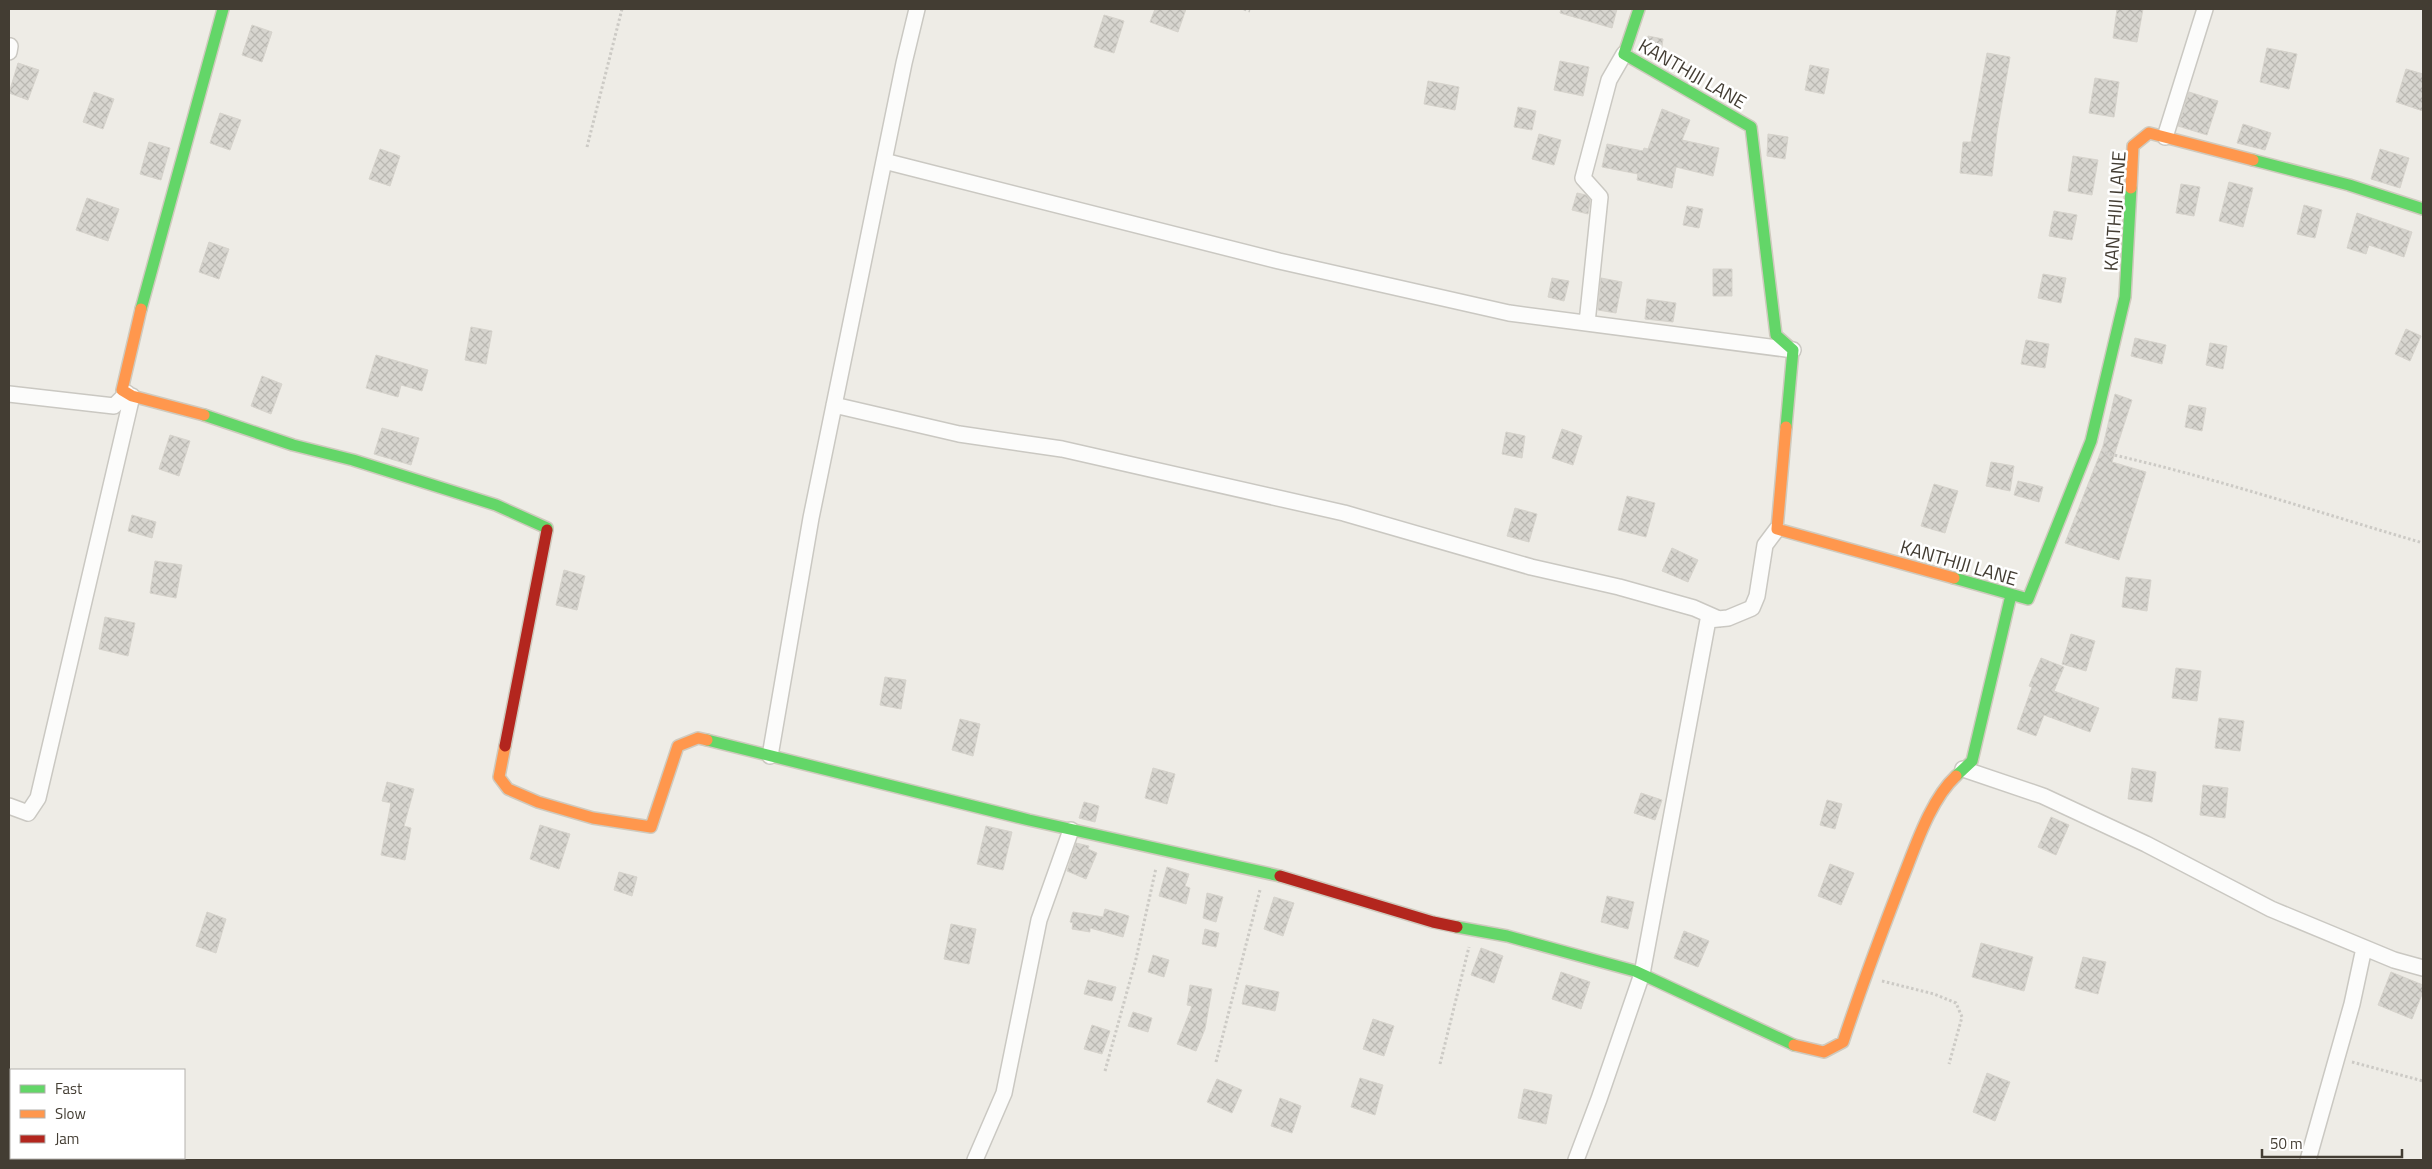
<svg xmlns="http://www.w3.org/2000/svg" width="2432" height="1169" font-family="'Titillium Web',sans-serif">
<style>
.building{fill:url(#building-cross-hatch);stroke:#d6d3cc}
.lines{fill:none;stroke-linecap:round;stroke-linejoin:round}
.street-casing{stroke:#cac8c2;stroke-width:18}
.fast-casing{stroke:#cfcabe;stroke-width:14}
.slow-casing{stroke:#cfcabe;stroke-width:14}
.jam-casing{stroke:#cfcabe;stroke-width:14}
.path{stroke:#cccac5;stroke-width:3;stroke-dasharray:2.5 2.5;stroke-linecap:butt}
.street{stroke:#fcfcfb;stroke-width:15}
.fast{stroke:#63d668;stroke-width:11}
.slow{stroke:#ff974d;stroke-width:11}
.jam{stroke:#b3261e;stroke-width:11}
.labels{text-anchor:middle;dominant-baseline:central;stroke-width:5;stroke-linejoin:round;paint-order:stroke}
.street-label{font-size:19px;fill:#433d33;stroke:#fff}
</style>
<defs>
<pattern id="building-cross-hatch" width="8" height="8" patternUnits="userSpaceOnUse" patternTransform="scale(1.25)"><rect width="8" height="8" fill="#d7d5cf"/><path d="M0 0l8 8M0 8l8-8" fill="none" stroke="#bab8b2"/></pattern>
</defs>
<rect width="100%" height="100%" fill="#eeece6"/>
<path class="building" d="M 1155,9 L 1186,9 L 1178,32 L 1150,22 Z
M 1561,9 L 1617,9 L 1612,28 L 1560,13 Z
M 2117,9 L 2143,9 L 2137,42 L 2113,38 Z
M 1104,15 L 1124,21 L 1114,53 L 1094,47 Z
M 252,25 L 272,32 L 262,62 L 242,55 Z
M 1648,36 L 1663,39 L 1660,60 L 1645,52 Z
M 2267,48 L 2297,54 L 2289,89 L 2260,82 Z
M 1987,53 L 2010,57 L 1997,132 L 1992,176 L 1960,173 L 1963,142 L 1971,142 Z
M 1560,61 L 1589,67 L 1583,96 L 1554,90 Z
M 18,63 L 39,70 L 28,100 L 9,93 Z
M 1810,65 L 1829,69 L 1824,94 L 1805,90 Z
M 2406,69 L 2423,74 L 2423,111 L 2396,102 Z
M 2095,78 L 2119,82 L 2114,117 L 2089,113 Z
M 1428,81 L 1459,87 L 1455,110 L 1424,104 Z
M 94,92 L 114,99 L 103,129 L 83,122 Z
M 2189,92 L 2218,101 L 2207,135 L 2178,126 Z
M 1518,107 L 1536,111 L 1532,130 L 1514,127 Z
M 1662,109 L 1690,120 L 1682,140 L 1719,148 L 1713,176 L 1676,167 L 1672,188 L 1637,180 L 1638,174 L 1602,167 L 1607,144 L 1643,151 L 1644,148 L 1648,149 Z
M 220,113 L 241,120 L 230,150 L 210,143 Z
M 2243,124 L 2271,133 L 2265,150 L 2237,143 Z
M 1539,134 L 1561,140 L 1554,165 L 1532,159 Z
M 1768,134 L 1788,137 L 1785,159 L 1767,156 Z
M 149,142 L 170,148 L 161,180 L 140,174 Z
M 380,149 L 400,156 L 390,186 L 369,179 Z
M 2380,149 L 2409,158 L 2400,188 L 2371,179 Z
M 2073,156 L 2098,160 L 2092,195 L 2068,191 Z
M 2229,182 L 2253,188 L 2243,227 L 2219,221 Z
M 2181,184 L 2200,187 L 2194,216 L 2176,213 Z
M 1577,193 L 1586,195 L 1590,200 L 1588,214 L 1572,210 Z
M 87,198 L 119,209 L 108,241 L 76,230 Z
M 2304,205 L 2322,210 L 2315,238 L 2297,234 Z
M 1687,206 L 1703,209 L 1699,228 L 1683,225 Z
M 2054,211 L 2077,215 L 2072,240 L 2049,236 Z
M 2357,213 L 2412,232 L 2404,257 L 2369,245 L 2366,254 L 2347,248 Z
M 209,242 L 229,249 L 219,279 L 199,272 Z
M 1713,269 L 1732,269 L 1732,296 L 1713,296 Z
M 2043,274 L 2066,278 L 2061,303 L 2038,298 Z
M 1552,278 L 1569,281 L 1564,301 L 1548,297 Z
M 1601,278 L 1622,282 L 1616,313 L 1598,310 Z
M 1647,299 L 1676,303 L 1673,322 L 1645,319 Z
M 471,327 L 492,331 L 486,364 L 465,360 Z
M 2406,329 L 2421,336 L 2410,361 L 2395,354 Z
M 2135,338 L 2166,345 L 2162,364 L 2131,356 Z
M 2026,340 L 2049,344 L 2045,368 L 2021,364 Z
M 2210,343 L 2227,346 L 2223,369 L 2206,365 Z
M 376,355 L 428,370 L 422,391 L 401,385 L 398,397 L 366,388 Z
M 262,376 L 282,384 L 271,414 L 251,406 Z
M 2115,394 L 2132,400 L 2112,462 L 2146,472 L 2119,560 L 2065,543 L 2103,446 Z
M 2189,405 L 2206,408 L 2202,431 L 2185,427 Z
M 382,428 L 419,438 L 411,465 L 374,454 Z
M 1562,429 L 1582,436 L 1573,465 L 1552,458 Z
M 1506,432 L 1525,436 L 1522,458 L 1502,454 Z
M 170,435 L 190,441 L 179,476 L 159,469 Z
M 1991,462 L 2014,466 L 2010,491 L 1986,486 Z
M 2018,481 L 2043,487 L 2039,502 L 2014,495 Z
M 1934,484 L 1958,491 L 1945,533 L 1921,526 Z
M 1627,496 L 1655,503 L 1646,537 L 1618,530 Z
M 1515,508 L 1537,514 L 1529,542 L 1507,536 Z
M 132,515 L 156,522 L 152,538 L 128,531 Z
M 1672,548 L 1698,560 L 1688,582 L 1662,571 Z
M 155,561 L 182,565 L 176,598 L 150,593 Z
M 564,570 L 585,576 L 577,610 L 556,605 Z
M 2126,577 L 2151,580 L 2147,611 L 2122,607 Z
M 105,617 L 135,623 L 128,656 L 99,649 Z
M 2071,634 L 2095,641 L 2086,671 L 2062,664 Z
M 2041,658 L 2064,667 L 2054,691 L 2099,708 L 2090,732 L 2044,715 L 2036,736 L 2017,729 L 2032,687 L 2029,686 Z
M 2176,668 L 2201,671 L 2197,701 L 2172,698 Z
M 885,677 L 906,680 L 901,709 L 880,705 Z
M 2219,718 L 2244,721 L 2240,751 L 2215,748 Z
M 960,719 L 980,724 L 973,756 L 952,750 Z
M 1153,768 L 1175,774 L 1167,804 L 1145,798 Z
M 2132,768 L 2156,772 L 2152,802 L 2128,799 Z
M 387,782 L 414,789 L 404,826 L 411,828 L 405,860 L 381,855 L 391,803 L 382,801 Z
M 2203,785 L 2228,788 L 2225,818 L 2200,815 Z
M 1641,793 L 1662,800 L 1655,820 L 1634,813 Z
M 1827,800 L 1842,804 L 1835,829 L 1820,825 Z
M 1084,802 L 1099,806 L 1095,822 L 1079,818 Z
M 2051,817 L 2069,825 L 2056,855 L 2038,847 Z
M 540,825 L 570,834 L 559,869 L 530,859 Z
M 986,826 L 1012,832 L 1003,870 L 977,864 Z
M 1076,843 L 1089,846 L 1088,849 L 1097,853 L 1086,879 L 1067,871 Z
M 1830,864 L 1854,873 L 1841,905 L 1818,896 Z
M 1167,867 L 1189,874 L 1185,886 L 1190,888 L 1186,904 L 1159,896 Z
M 619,872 L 637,877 L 632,896 L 614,890 Z
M 1207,893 L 1223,897 L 1216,922 L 1203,918 Z
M 1607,896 L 1634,902 L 1628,929 L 1601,922 Z
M 1274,897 L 1294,903 L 1283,936 L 1264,929 Z
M 1105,909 L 1129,916 L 1123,937 L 1090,928 L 1090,932 L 1072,929 L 1073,923 L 1070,922 L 1073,912 L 1103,917 Z
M 207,912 L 226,919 L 216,953 L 196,946 Z
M 951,924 L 976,929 L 969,964 L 944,959 Z
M 1205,929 L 1219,933 L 1216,947 L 1202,944 Z
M 1684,931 L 1709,941 L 1698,967 L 1674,958 Z
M 1981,943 L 2033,957 L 2024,991 L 1972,977 Z
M 1481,948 L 1503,956 L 1494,983 L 1471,975 Z
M 1153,955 L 1169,960 L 1164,977 L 1148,972 Z
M 2083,957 L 2106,962 L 2098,994 L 2075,988 Z
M 1561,972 L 1590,982 L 1581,1009 L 1552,999 Z
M 2391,972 L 2423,985 L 2423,992 L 2412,1019 L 2378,1005 Z
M 1088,980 L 1116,987 L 1112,1001 L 1084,994 Z
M 1190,985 L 1212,989 L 1205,1029 L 1196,1051 L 1177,1044 L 1192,1006 L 1187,1005 Z
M 1246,985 L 1279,992 L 1275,1011 L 1242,1004 Z
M 1133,1012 L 1152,1018 L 1148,1032 L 1128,1026 Z
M 1373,1019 L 1394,1026 L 1384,1056 L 1363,1049 Z
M 1092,1025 L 1110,1031 L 1102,1054 L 1084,1049 Z
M 1987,1073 L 2010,1082 L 1995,1121 L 1973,1112 Z
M 1360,1078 L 1383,1085 L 1375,1115 L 1351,1107 Z
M 1217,1079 L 1242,1090 L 1232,1113 L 1207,1102 Z
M 1524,1089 L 1552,1095 L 1546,1124 L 1518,1118 Z
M 1280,1098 L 1301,1106 L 1292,1133 L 1271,1126 Z"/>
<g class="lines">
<g class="street-casing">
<path id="street" d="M 9,52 L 10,46
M 2165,137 L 2205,9
M 884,161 L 1279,261 L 1509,313 L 1793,350
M 1587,323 L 1600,197 L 1583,178 L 1609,80 L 1624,54
M 9,394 L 114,406 L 127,393
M 834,405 L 959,434 L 1062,449 L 1344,513 L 1531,567 L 1619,587 L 1694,608 L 1719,619
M 770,756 L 811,518 L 904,63 L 917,9
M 1963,769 L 2043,796 L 2146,844 L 2271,909 L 2394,960 L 2423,968
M 9,806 L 28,813 L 38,798 L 132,396
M 975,1160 L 1004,1093 L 1039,920 L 1071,830
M 1576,1160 L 1599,1099 L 1642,974 L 1708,620 L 1728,618 L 1752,608 L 1757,596 L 1765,545 L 1777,529
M 2308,1160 L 2352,1004 L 2364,948"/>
</g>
<g class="fast-casing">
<path id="fast" d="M 1639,9 L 1624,54 L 1751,127 L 1776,335 L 1793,350 L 1786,427
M 2253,160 L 2349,185 L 2423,209
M 141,309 L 223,9
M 204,415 L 293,445 L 353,460 L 496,505 L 547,528 L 547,530
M 1954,578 L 2028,599 L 2091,441 L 2125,297 L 2131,188
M 707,740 L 1029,820 L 1280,876
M 1956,776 L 1972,761 L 2011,595
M 1457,927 L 1507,936 L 1635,971 L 1794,1045"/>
</g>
<g class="slow-casing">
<path id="slow" d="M 2131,188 L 2133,146 L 2149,133 L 2253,160
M 141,309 L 122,390 L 132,396 L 204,415
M 1786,427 L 1777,529 L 1954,578
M 505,746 L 499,777 L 508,789 L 538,802 L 593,818 L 651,827 L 678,746 L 698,738 L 707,740
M 1794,1045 L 1824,1052 L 1843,1042 C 1861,988 1881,934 1902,880 C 1915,848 1930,800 1956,776"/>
</g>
<g class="jam-casing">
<path id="jam" d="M 505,746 L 547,530
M 1280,876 L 1433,922 L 1457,927"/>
</g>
<path class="path" d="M 1244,9 L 1250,11
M 587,147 L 622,9
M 2105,453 C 2213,477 2317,512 2423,543
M 1882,981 L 1934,994 L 1956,1003 L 1962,1017 L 1949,1064
M 1216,1062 L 1260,890
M 2352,1062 L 2423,1081
M 1440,1064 L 1469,947
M 1105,1071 L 1136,959 L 1156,868"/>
<use href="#street" class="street"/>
<use href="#fast" class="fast"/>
<use href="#slow" class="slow"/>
<use href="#jam" class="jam"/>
</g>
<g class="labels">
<g class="street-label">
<text transform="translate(1693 73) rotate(30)">KANTHIJI LANE</text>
<text transform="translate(2114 211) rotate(-86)">KANTHIJI LANE</text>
<text transform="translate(1959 562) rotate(16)">KANTHIJI LANE</text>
</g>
</g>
<rect width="2432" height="1169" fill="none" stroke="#433d33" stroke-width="20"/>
<rect x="10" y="1069" width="175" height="90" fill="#ffffff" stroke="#b4b1ad"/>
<rect x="20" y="1085" width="25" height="8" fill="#63d668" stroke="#b4b1ad"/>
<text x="55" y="1094" font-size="15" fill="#433d33">Fast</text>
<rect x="20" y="1110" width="25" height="8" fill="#ff974d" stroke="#b4b1ad"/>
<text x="55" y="1119" font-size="15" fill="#433d33">Slow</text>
<rect x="20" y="1135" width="25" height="8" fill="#b3261e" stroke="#b4b1ad"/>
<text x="55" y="1144" font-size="15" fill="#433d33">Jam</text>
<path d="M2262 1149v8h140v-8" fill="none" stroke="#433d33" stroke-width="2.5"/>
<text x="2270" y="1149" font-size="15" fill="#433d33" stroke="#ffffff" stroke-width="4" paint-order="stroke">50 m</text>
</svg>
